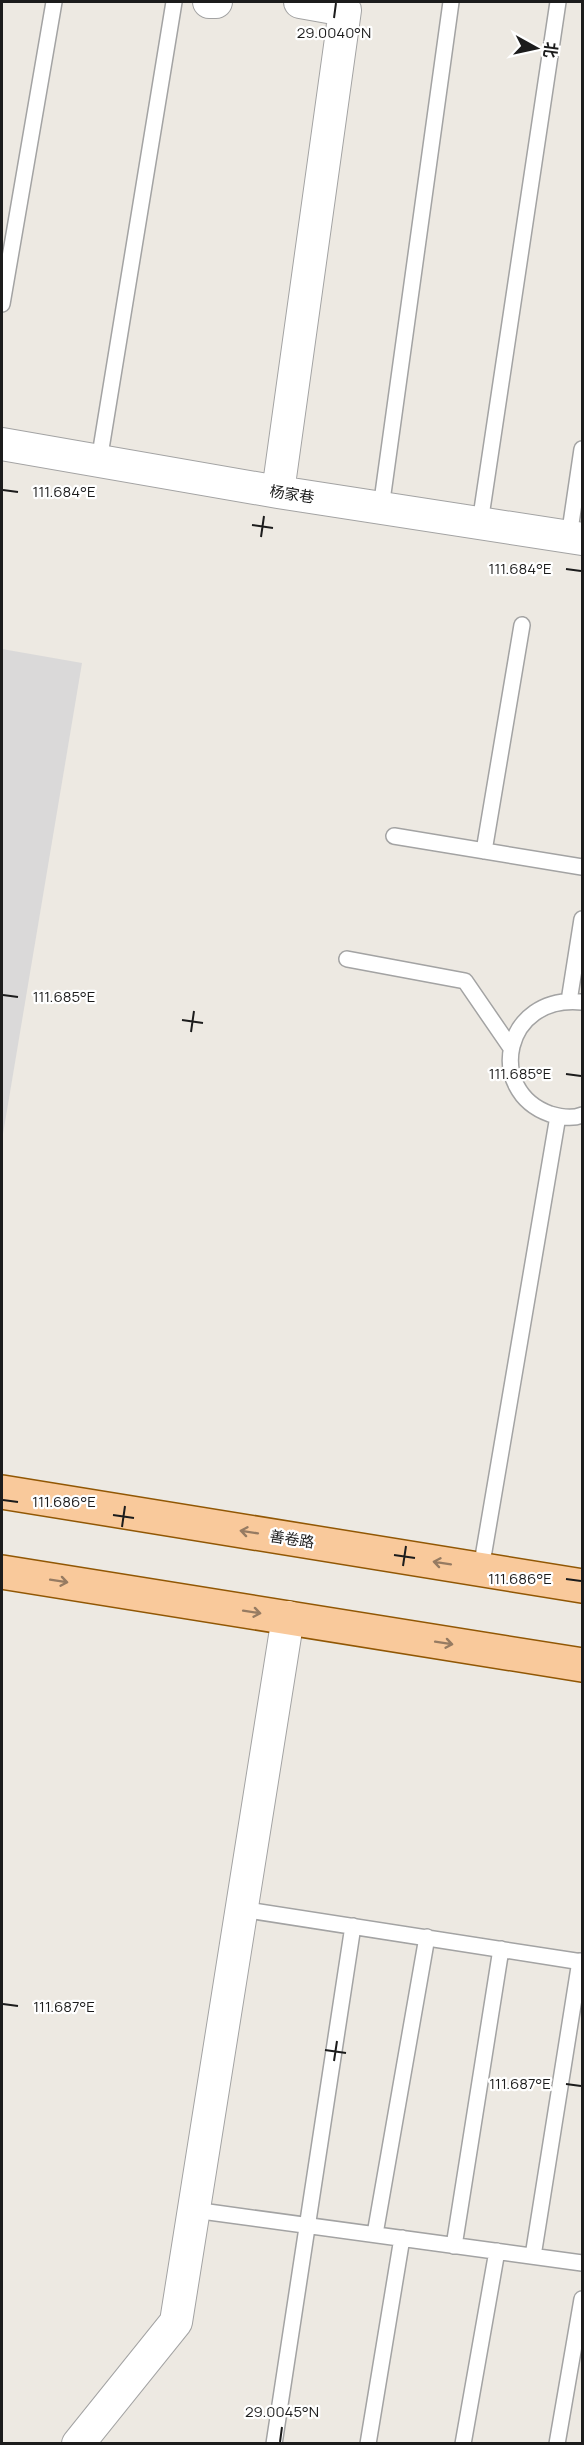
<svg xmlns="http://www.w3.org/2000/svg" width="584" height="2445" font-family="Manrope,'Noto Sans SC',sans-serif">
<style>
.residential{fill:#dad9d9}
.lines{fill:none;stroke-linecap:round;stroke-linejoin:round}
.lane-casing{stroke:#a3a3a3;stroke-width:18}
.street-casing{stroke:#a3a3a3;stroke-width:34}
.primary-casing{stroke:#915704;stroke-width:36}
.lane{stroke:#fff;stroke-width:15}
.street{stroke:#fff;stroke-width:32}
.primary{stroke:#f9c99b;stroke-width:33}
.oneway{stroke:#967b62}
.ticks{fill:none;stroke:#1c1c1c;stroke-width:2}
.labels{text-anchor:middle;dominant-baseline:central;stroke-width:4.5;stroke-linejoin:round;paint-order:stroke}
.street-label{font-size:15px;fill:#1c1c1c;stroke:#fff}
.ticks-label{font-size:15px;text-anchor:middle;fill:#1c1c1c;stroke:#fff;stroke-width:4.5;stroke-linejoin:round;paint-order:stroke}
</style>
<rect width="100%" height="100%" fill="#ede9e2"/>
<path class="residential" d="M 2,649 L 82,663 L 2,1140 Z"/>
<g class="lines">
<g class="lane-casing">
<path id="lane" d="M 2,304 L 54,2
M 99,461 L 174,2
M 381,508 L 451,2
M 480,523 L 558,2
M 569,537 L 582,449
M 394,836 L 582,867
M 484,851 L 522,625
M 347,959 L 465,981 L 511,1048
M 569,1001 L 582,919
M 582,1002 C 503,994 485,1091 550,1114 C 560,1117 573,1119 582,1115
M 481,1569 L 558,1116
M 241,1909 L 582,1962
M 194,2210 L 582,2263
M 375,2234 L 427,1937
M 454,2246 L 501,1949
M 533,2256 L 580,1961
M 274,2444 L 353,1926
M 368,2444 L 402,2238
M 463,2444 L 497,2251
M 557,2444 L 582,2299"/>
</g>
<g class="street-casing">
<path id="street" d="M 209,2 L 216,2
M 2,444 L 278,492 L 582,539
M 278,492 L 345,10 L 300,2
M 78,2444 L 176,2322 L 288,1617"/>
</g>
<g class="primary-casing">
<path id="primary" d="M 2,1492 L 582,1586
M 2,1572 L 582,1665"/>
</g>
<use href="#lane" class="lane"/>
<use href="#street" class="street"/>
<use href="#primary" class="primary"/>
</g>
<defs><path id="oneway-shaft" d="M-6 0H5M1.5-3L5.5 0L1.5 3" fill="none" stroke-width="1.6" stroke-linecap="round" stroke-linejoin="round" transform="scale(1.5)"/></defs>
<g class="oneway">
<use href="#oneway-shaft" transform="translate(249 1532) rotate(-171)"/>
<use href="#oneway-shaft" transform="translate(442 1563) rotate(-171)"/>
<use href="#oneway-shaft" transform="translate(59 1581) rotate(9)"/>
<use href="#oneway-shaft" transform="translate(252 1612) rotate(9)"/>
<use href="#oneway-shaft" transform="translate(444 1643) rotate(9)"/>
</g>
<path class="ticks" d="M 334,18 L 336,3M 3,490 L 18,492M 252,525 L 273,528M 261,537 L 264,516M 566,569 L 581,571M 3,995 L 18,997M 182,1020 L 203,1023M 191,1032 L 194,1011M 566,1074 L 581,1076M 3,1500 L 18,1502M 113,1515 L 134,1518M 122,1527 L 125,1506M 394,1555 L 415,1558M 403,1566 L 406,1546M 566,1579 L 581,1581M 3,2004 L 18,2006M 325,2050 L 346,2053M 334,2061 L 337,2041M 566,2084 L 581,2086M 280,2442 L 282,2427"/>
<g class="labels">
<g class="street-label">
<text transform="translate(292 494) rotate(9)">杨家巷</text>
<text transform="translate(292 1539) rotate(9)">善卷路</text>
</g>
</g>
<g class="ticks-label">
<text x="334" y="38">29.0040°N</text>
<text x="64" y="497">111.684°E</text>
<text x="520" y="574">111.684°E</text>
<text x="64" y="1002">111.685°E</text>
<text x="520" y="1079">111.685°E</text>
<text x="64" y="1507">111.686°E</text>
<text x="520" y="1584">111.686°E</text>
<text x="64" y="2012">111.687°E</text>
<text x="520" y="2089">111.687°E</text>
<text x="282" y="2417">29.0045°N</text>
</g>
<rect width="584" height="2445" fill="none" stroke="#1c1c1c" stroke-width="6"/>
<g transform="translate(536 48) rotate(98)" stroke="#ffffff" stroke-width="4.5" paint-order="stroke">
<path d="M0-4.5L10 22L0 15L-10 22Z" fill="#1c1c1c"/>
<text y="-9" font-size="16" font-weight="bold" text-anchor="middle" fill="#1c1c1c">北</text>
</g>
</svg>
